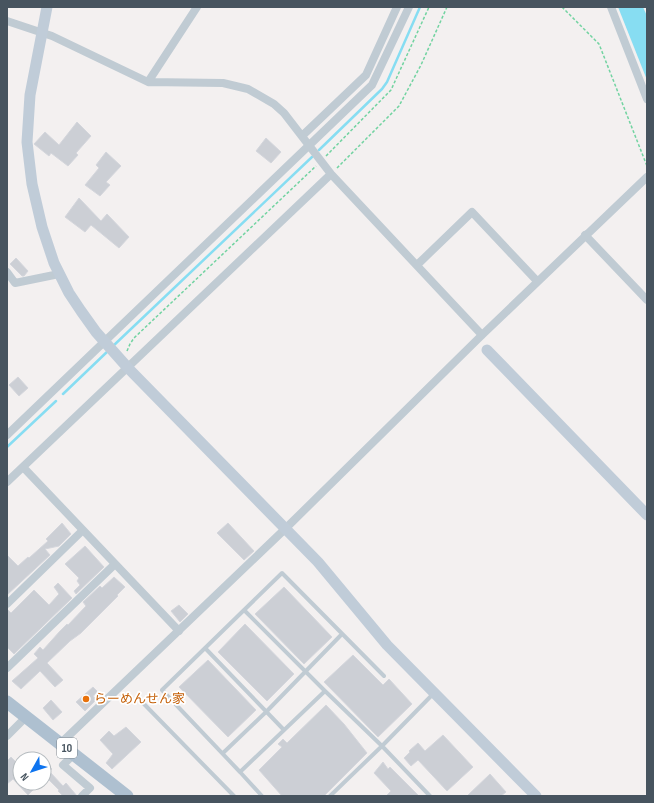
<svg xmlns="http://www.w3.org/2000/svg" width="654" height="803" font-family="'Sofia Sans Condensed','Noto Sans JP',sans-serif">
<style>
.water{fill:#87ddf2}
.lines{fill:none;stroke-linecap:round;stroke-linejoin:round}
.stream{stroke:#87ddf2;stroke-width:2.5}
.building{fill:#cccfd5;stroke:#d4d6dc}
.path{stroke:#72d3a1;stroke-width:1.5;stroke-dasharray:3 2;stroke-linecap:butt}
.lane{stroke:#c0cbd3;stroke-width:4}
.street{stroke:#c0cbd3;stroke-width:8}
.secondary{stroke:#c0ccd8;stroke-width:11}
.primary{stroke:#aec0d0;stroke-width:13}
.food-dot{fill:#e8710a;stroke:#fff;stroke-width:1.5}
.labels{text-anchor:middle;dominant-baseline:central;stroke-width:3.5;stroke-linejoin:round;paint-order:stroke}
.shield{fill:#fff;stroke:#7e878f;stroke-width:1}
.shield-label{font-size:12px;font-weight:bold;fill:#47545f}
.food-label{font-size:13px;fill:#c56008;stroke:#fff;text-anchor:start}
</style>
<rect width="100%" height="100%" fill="#f3f0f0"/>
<path class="water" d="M 618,7 L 643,7 L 647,16 L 647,80 Z"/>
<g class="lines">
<path class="stream" d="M 319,150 L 382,89 L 387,82 L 420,7
M 112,347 L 312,157
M 63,394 L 109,350
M 7,447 L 56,401"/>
</g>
<path class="building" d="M 77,122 L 91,136 L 76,153 L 78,155 L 68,166 L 51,153 L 49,156 L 34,144 L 45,132 L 59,145 Z
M 266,138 L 281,152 L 271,163 L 256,151 Z
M 106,152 L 121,166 L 106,182 L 110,185 L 100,196 L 85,185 L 99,168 L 96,165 Z
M 79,198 L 101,221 L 107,214 L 129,237 L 119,248 L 91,225 L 85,232 L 65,217 Z
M 16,258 L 28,271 L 24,276 L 22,276 L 10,264 Z
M 18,377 L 28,388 L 19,396 L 9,385 Z
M 62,523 L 71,534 L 59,546 L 45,549 L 50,555 L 7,595 L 7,555 L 18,566 L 28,557 L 29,558 L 48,541 L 46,539 Z
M 228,523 L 254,551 L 244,560 L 217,533 Z
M 85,546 L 104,567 L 76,594 L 74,591 L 80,585 L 77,581 L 79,578 L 65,564 Z
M 114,577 L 125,587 L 117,595 L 118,596 L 81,633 L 70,641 L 47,663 L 63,680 L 55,687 L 40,671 L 21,689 L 12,681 L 38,658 L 34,654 L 40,647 L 43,650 L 60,631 L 67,624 L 68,625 L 86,606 L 83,602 L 100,586 L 102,588 Z
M 58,583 L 72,598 L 14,654 L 7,647 L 7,609 L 11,613 L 34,590 L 49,605 L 59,594 L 54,587 Z
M 284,587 L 332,637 L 304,664 L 255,614 Z
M 179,605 L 188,614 L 180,622 L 171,611 Z
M 245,624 L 294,674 L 267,701 L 218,652 Z
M 353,655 L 383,685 L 389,679 L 412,704 L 378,737 L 324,682 Z
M 208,660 L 256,710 L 228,737 L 179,687 Z
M 93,687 L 98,692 L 93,696 L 96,700 L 85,711 L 76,702 Z
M 51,700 L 62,712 L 53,720 L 43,708 Z
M 326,705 L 344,724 L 367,753 L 324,796 L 282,796 L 259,770 L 282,747 L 278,744 L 283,739 L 287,743 Z
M 126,727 L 141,742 L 112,769 L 106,763 L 113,754 L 100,740 L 109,731 L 114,736 Z
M 443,735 L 473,767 L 447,791 L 418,760 L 411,766 L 404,758 L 410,752 L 409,751 L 418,743 L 425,751 Z
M 11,757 L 20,766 L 20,783 L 28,783 L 34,789 L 28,795 L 13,779 L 7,784 L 7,761 Z
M 44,761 L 52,769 L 49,771 L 63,786 L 66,783 L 77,796 L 63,796 L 58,791 L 59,790 L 44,775 Z
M 383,762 L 388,769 L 390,767 L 419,796 L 386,796 L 391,791 L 374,773 Z
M 490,774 L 506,792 L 501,796 L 467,796 Z"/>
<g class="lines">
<path class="path" d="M 562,7 L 599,44 L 647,166
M 326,156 L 391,90 L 429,7
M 337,168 L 399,106 L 421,65 L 447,7
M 127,351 L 130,344 L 134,338 L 316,166"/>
<path class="lane" d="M 244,610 L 325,691
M 205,648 L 284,730
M 144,704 L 234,796
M 223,753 L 267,711 L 342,634
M 240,772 L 162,690 L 282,573 L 384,676
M 262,796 L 240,772 L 325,691 L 382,746 L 430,796
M 330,796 L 382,746 L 434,693"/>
<path class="street" d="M 611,7 L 647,99
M 7,21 L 52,36 L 148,82 L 223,83 L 248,89 L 274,104 L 284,113 L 331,174 L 482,335
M 148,82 L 197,7
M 302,136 L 366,75 L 397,7
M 585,235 L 647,300
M 417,265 L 472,212 L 537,281
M 7,272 L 15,283 L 59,274
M 7,435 L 372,85 L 409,7
M 23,467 L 179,631
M 7,482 L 331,174
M 7,604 L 83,530
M 7,668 L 115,564
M 7,736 L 26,717
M 61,743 L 285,529 L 482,335 L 647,177
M 74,754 L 63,765 L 90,788 L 82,796"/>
<path class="secondary" d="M 47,7 L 30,95 L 27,142 L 32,184 L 42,227 L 54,263 L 69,293 L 81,311 L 96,332 L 128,368 L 318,562 L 387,645 L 536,796
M 487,350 L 647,515"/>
<path class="primary" d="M 7,702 L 127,796"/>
</g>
<circle class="food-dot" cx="86" cy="699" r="4"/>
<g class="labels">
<rect class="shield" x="57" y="738" width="20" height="20" rx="3"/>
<g class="shield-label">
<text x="67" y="748">10</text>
</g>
<g class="food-label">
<text x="94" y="699">らーめんせん家</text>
</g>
</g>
<rect width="654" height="803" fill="none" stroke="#47545f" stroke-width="16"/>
<g transform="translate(32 771) rotate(231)"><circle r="19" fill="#ffffff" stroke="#b5bbbf"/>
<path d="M0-3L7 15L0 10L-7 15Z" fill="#0e74ef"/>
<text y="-6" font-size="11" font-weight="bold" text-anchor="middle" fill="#47545f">N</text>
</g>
</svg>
